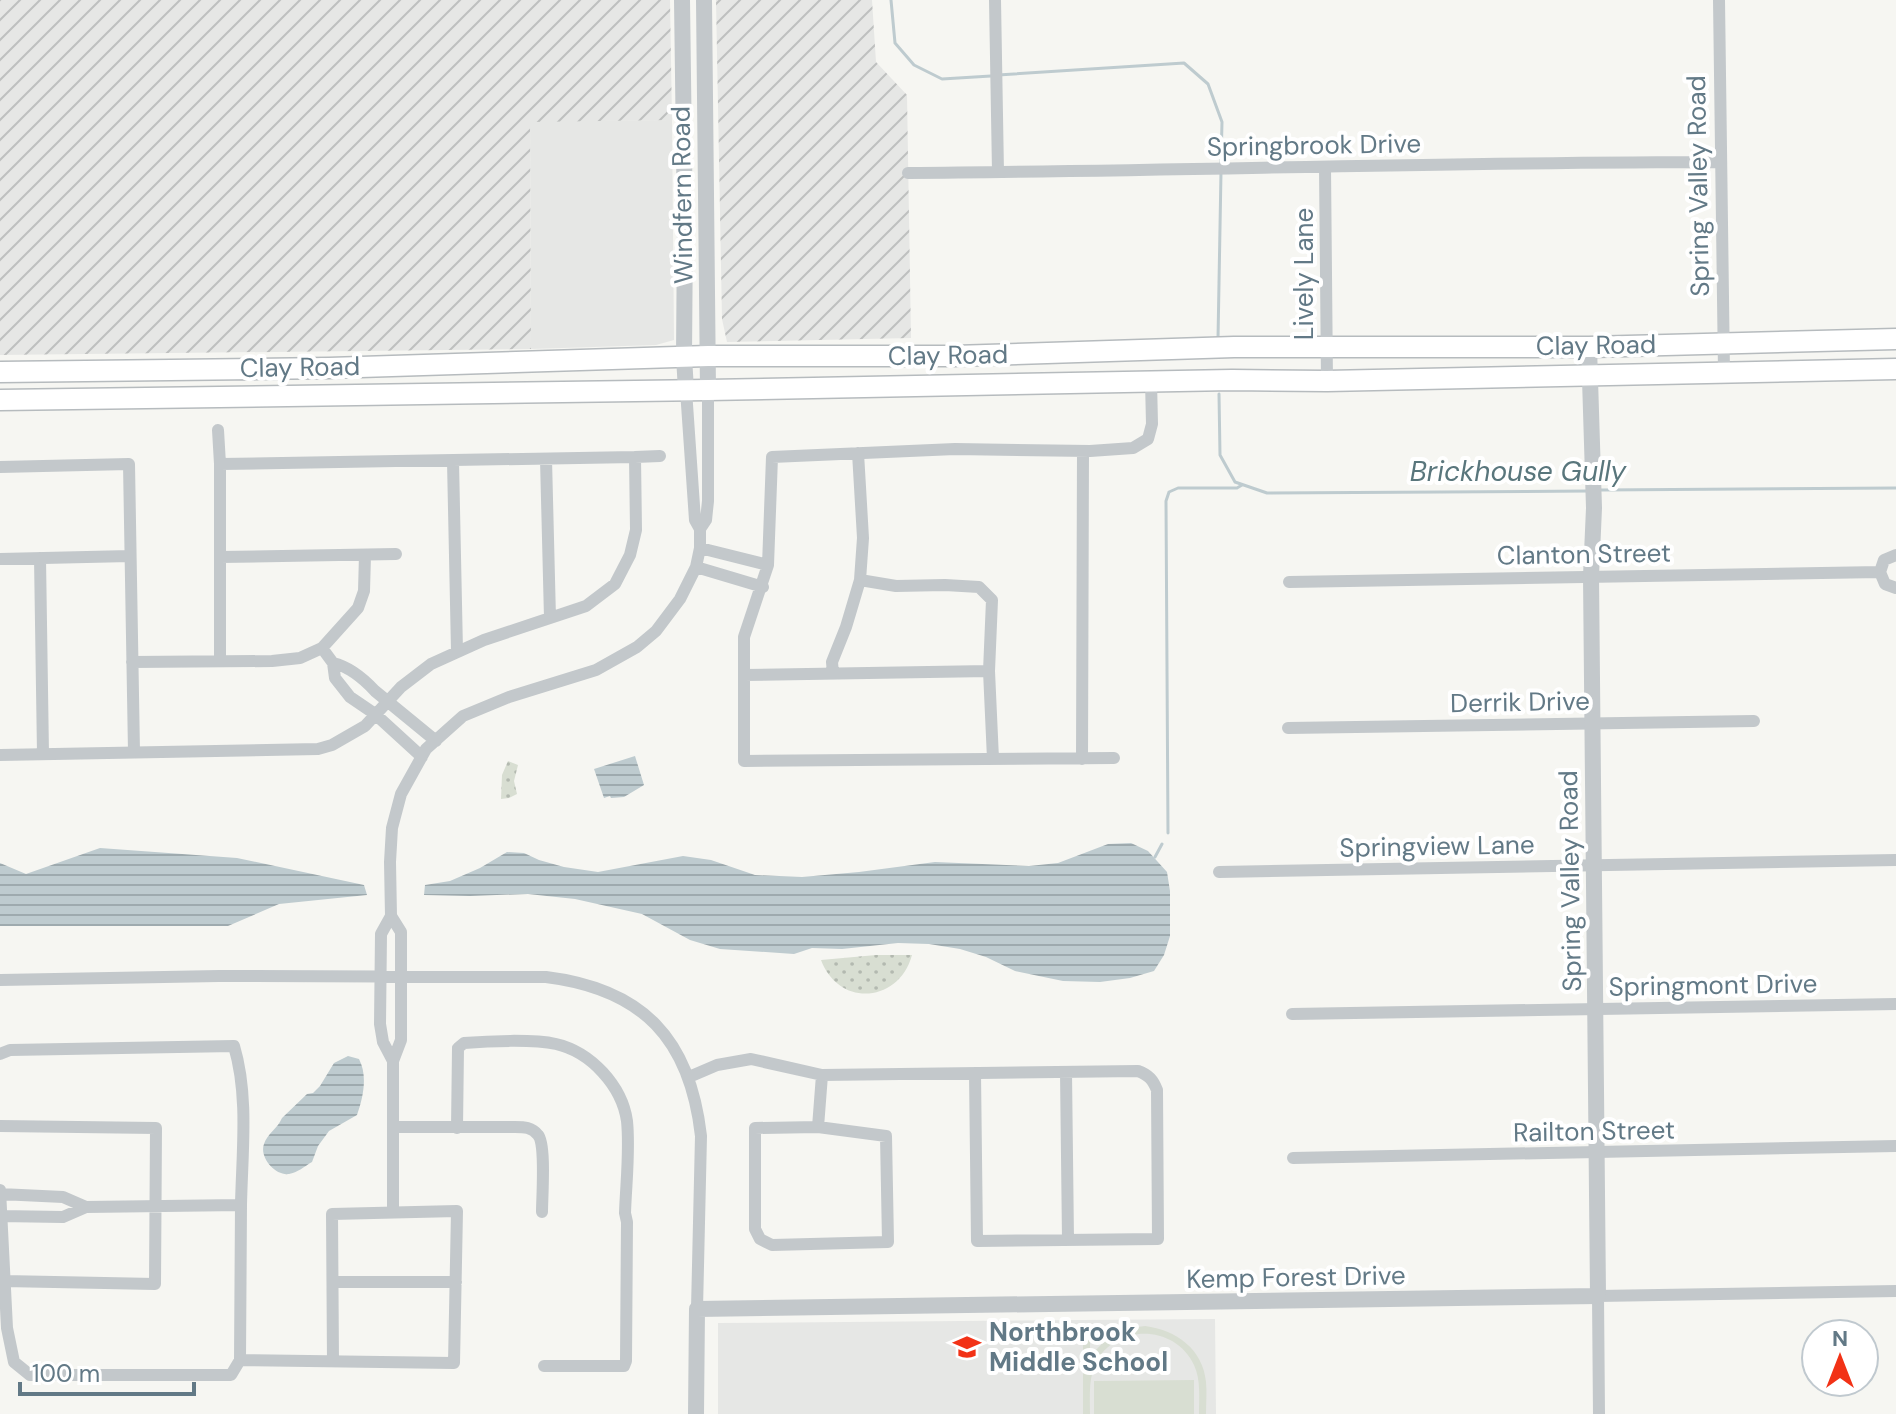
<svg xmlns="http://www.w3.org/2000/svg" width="1896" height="1414" font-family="'DM Sans',sans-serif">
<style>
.built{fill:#e6e7e5}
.industrial{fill:url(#industrial-furrows)}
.park{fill:url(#park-dots)}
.garden{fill:#d8ded2}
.water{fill:url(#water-rules)}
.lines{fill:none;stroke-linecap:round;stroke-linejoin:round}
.stream{stroke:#becbcf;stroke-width:3}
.primary-casing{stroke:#b6bbbe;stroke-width:23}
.minor{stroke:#c3c8cb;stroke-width:12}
.tertiary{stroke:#c3c8cb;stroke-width:16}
.primary{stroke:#fff;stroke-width:20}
.labels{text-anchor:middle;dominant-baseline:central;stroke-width:8;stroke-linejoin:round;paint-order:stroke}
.street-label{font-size:26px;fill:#627986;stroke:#fff}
.poi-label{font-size:26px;font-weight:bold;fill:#627986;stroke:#fff;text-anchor:start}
.water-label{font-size:28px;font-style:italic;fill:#59767c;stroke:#fff}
</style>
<defs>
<pattern id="industrial-furrows" width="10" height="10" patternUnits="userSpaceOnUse" patternTransform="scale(2)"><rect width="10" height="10" fill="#e6e7e5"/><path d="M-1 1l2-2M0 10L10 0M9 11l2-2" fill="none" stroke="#bec0bf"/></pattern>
<pattern id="park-dots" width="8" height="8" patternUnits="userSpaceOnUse" patternTransform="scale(2)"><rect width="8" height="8" fill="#d8ded2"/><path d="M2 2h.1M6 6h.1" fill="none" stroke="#b3b9b0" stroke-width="1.8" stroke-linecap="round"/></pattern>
<pattern id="water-rules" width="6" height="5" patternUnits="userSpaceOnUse" patternTransform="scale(2)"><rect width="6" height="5" fill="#becbcf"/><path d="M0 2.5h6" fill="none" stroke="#9eaaae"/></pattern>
</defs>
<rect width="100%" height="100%" fill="#f6f6f2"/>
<path class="built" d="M 672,120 L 674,340 L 656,345 L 531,349 L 530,121 Z
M 1215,1319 L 1216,1414 L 718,1414 L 718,1323 Z"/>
<path class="industrial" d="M 0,0 L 670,0 L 672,120 L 530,122 L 531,349 L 0,355 Z
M 716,0 L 872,0 L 876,62 L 907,95 L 911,338 L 727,342 L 722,319 Z"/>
<path class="park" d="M 508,761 L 518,765 L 514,781 L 517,794 L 509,798 L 501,799 L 502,775 Z
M 876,955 L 912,955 C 899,1003 839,1008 821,960 Z"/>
<path class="garden" d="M 1145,1326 C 1176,1330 1203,1349 1206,1382 C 1207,1392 1206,1403 1206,1414 L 1199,1414 C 1199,1398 1201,1380 1194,1365 C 1176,1326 1120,1323 1098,1359 C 1088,1376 1090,1395 1090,1414 L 1083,1414 L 1083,1336 L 1090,1336 L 1090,1350 L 1096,1350 C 1109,1335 1125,1328 1145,1326 Z
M 1194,1380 L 1194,1414 L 1094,1414 L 1094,1381 Z"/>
<path class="water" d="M 635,756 L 644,785 L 624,797 L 611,798 L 610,796 L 604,798 L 594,769 Z
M 1131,843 L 1148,851 L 1167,872 L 1170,891 L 1170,936 L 1164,955 L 1154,971 L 1130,978 L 1100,982 L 1063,981 L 1015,971 L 986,957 L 960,949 L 929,944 L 898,943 L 842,949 L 812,948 L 794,954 L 720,949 L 690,940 L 642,914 L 575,899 L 528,894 L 470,896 L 424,895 L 425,885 L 450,881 L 480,868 L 507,852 L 524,853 L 539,860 L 564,867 L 598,872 L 683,856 L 711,860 L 755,875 L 802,877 L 859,872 L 935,862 L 1029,866 L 1058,863 L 1108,844 Z
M 100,848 L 237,858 L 364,885 L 367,895 L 279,904 L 228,926 L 0,926 L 0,863 L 26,874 Z
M 348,1056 L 359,1059 C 368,1076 363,1098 357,1115 L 329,1131 L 318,1146 L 312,1162 C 305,1166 297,1173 289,1174 C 275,1176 259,1157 264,1144 C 267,1134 278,1128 282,1118 L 307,1094 L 313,1093 L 320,1086 L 334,1063 Z"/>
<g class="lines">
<path class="stream" d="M 891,0 L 895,43 L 914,65 L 942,79 L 991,76
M 998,75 L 1184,63 L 1208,84 L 1222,122 L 1221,164
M 1218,339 L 1221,172
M 1219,394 L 1220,455 L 1235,482 L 1267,493 L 1589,491
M 1601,490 L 1896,488
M 1168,833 L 1166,501 L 1169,492 L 1178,488 L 1237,488 L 1242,485
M 1155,857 L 1162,844"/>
<g class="primary-casing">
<path id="primary" d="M 0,372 L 329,368 L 708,356 L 954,356 L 1234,347 L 1589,347 L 1896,339
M 0,400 L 708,390 L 1232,380 L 1327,381 L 1896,369"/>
</g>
<path class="minor" d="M 995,0 L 998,172
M 1719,0 L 1724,372
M 1325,167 L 1327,381
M 908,173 C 1179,171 1450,162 1721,162
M 218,430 L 220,464 L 635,457
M 546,459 L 550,618
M 453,461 L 457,651
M 220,464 L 220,660
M 0,467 L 129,464 L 134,752
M 700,529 L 706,520 L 708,501 L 708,390
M 700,548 L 768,565
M 1896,555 L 1884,560 L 1880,572 L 1885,584 L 1896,588
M 220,557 L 396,554
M 40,558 L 43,754
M 0,559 L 130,556
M 696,567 L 763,587
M 860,580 L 896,586 L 945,585 L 979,587 L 992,600 L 989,671 L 993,759
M 1289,582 L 1880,572
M 322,648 L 333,663 L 335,678 L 350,697 L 375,714 L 422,757
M 132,662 L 272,661 L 300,658 L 322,648 L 358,608 L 364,591 L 365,555
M 333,663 C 350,667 363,678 375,691 L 436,741
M 833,674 L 832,662 L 846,627 L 860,580 L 863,538 L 858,453
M 744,675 L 989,671
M 1288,728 L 1754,721
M 0,755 L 318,749 L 332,745 L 365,726 L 401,687 L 431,664 L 484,640 L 586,606 L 615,584 L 630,555 L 636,530 L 635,457 L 660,456
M 1114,758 L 744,761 L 744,637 L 768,565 L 772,457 L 955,449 L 1090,451 L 1133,448 L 1148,439 L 1152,424 L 1151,381
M 1082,759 L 1083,451
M 1219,872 L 1896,860
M 391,916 L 381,934 L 380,1024 L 383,1042 L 393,1061
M 0,980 L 219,976 L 546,977 C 643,989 690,1039 701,1136 L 697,1309
M 1292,1014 L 1896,1004
M 0,1054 L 10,1050 L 234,1046 C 249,1096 242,1153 241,1205
M 1066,1072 L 1068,1240
M 689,1077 L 717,1065 L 751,1059 L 822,1075 L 1138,1071 C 1149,1075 1153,1080 1157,1090 L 1158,1239 L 977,1241 L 975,1073
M 0,1126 L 156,1128 L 155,1284 L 4,1281
M 393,1127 L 515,1127 C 524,1127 532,1127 538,1135 C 546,1144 542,1197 542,1212
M 818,1127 L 755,1128 L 755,1229 L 760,1239 L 772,1245 L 888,1242 L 886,1136 L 818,1127 L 822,1075
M 457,1128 L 458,1048 L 464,1043 C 488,1041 533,1039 556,1044 C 591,1052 622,1086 627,1121 C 630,1151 626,1183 625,1213 L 627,1222 L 626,1361 L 624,1366 L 544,1366
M 1293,1158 L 1896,1146
M 0,1190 L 7,1328 L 14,1362 L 30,1375 L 231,1375 L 240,1360 L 241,1205 L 86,1207
M 0,1194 L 63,1197 L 86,1207 L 63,1217 L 0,1216
M 393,1212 L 393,1061 L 401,1040 L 401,932 L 391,916 L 390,862 L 392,828 L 401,794 L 426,749 L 463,716 L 509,697 L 596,670 L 637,647 L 656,631 L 680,599 L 696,567 L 700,548 L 700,529 L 695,520 L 686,390
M 333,1282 L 456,1282
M 240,1360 L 454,1363 L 457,1211 L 332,1214 L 333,1361
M 1599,1414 L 1598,1296 L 1896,1291"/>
<path class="tertiary" d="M 682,0 L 685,227 L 684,357 L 686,390
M 704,0 L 708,390
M 696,1414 L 697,1309 L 1598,1296 L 1591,576 L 1594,508 L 1589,347"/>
<use href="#primary" class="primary"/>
</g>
<defs>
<g id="school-bare" transform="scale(2.16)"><path d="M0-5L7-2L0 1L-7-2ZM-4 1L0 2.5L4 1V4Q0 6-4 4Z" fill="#f23216" stroke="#fff" stroke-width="2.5" paint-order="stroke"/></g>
</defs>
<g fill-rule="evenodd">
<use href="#school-bare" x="967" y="1347"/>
</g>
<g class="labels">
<g class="street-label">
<text transform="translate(1314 145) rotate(-1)">Springbrook Drive</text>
<text transform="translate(1698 186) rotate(-91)">Spring Valley Road</text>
<text transform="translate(682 195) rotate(-91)">Windfern Road</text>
<text transform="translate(1304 274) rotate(-90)">Lively Lane</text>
<text transform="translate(1596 345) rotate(-1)">Clay Road</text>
<text transform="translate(948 355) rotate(-1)">Clay Road</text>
<text transform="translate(300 367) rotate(-1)">Clay Road</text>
<text transform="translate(1584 554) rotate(-1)">Clanton Street</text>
<text transform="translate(1520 702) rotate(-1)">Derrik Drive</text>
<text transform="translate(1437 846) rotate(-1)">Springview Lane</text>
<text transform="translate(1570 881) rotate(-91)">Spring Valley Road</text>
<text transform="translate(1713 985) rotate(-1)">Springmont Drive</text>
<text transform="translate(1594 1131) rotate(-1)">Railton Street</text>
<text transform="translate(1296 1277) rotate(-1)">Kemp Forest Drive</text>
</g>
<g class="poi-label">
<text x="989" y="1332">Northbrook<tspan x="989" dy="30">Middle School</tspan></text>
</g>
<g class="water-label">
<text x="1518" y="471">Brickhouse Gully</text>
</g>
</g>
<g transform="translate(1840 1358)"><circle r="38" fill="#ffffff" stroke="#c0c9cf" stroke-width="2"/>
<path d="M0-6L14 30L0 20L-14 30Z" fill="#f23216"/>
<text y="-12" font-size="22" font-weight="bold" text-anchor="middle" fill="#627986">N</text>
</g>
<path d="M20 1382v12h174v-12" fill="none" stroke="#627986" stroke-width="4"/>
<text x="32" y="1382" font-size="24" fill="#627986" stroke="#ffffff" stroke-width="6" paint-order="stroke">100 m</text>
</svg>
